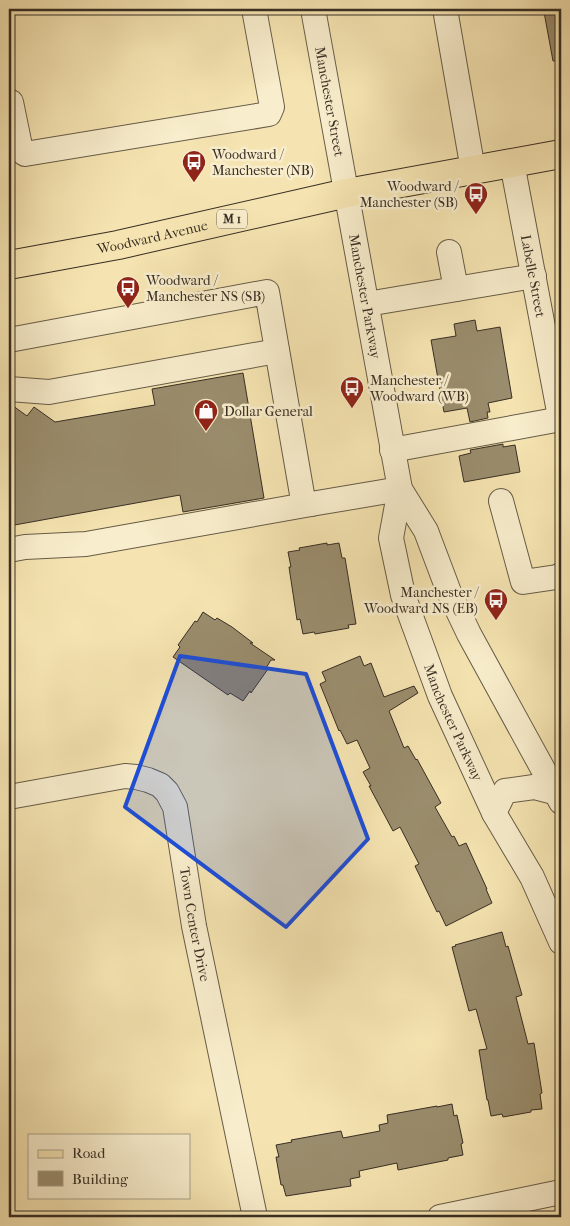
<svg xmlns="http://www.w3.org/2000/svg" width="570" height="1226" font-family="'IM FELL French Canon',serif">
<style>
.building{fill:#9a8d6d;stroke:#382e24}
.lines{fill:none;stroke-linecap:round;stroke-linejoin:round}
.minor-casing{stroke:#675c47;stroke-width:26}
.major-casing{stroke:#382e24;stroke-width:30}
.minor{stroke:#f8edcc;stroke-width:24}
.major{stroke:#f5e4b1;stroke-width:28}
.marked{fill:#1d4ed8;fill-opacity:0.2;stroke:#1d4ed8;stroke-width:4;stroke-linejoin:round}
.labels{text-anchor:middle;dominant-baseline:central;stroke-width:5;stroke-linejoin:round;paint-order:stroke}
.shield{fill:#f8edcc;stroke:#726756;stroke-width:1}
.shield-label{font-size:12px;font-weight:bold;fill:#382e24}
.street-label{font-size:14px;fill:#382e24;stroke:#f8edcc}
.poi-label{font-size:14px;fill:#382e24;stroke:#f8edcc;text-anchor:start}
</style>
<rect width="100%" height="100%" fill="#f5e4b1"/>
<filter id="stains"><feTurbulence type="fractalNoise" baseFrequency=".004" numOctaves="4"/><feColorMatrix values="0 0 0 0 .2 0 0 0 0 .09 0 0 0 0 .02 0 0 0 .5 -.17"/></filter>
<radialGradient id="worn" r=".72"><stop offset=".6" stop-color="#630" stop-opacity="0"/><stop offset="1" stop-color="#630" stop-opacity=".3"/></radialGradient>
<path class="building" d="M 561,9 L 561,60 L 553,61 L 544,12 Z
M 475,320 L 477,331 L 500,327 L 512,398 L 488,403 L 490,412 L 487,412 L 488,418 L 470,422 L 467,408 L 444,412 L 431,340 L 456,336 L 454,324 Z
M 243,373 L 264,498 L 183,512 L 180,495 L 9,526 L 9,403 L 27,416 L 34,407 L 55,422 L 155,405 L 152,389 Z
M 503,444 L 503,447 L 515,445 L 520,472 L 464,482 L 459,456 L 471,453 L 470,450 Z
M 327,543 L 327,545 L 339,543 L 342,558 L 345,558 L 356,624 L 348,625 L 349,628 L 315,634 L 314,632 L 303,634 L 300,619 L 297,620 L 289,567 L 291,567 L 288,552 L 300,550 L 299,548 Z
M 203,612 L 215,620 L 217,618 L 232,627 L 253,643 L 250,643 L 275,660 L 271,660 L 266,668 L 268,669 L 251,693 L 250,691 L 243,701 L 230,693 L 228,695 L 173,657 L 180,647 L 178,645 L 195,621 L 197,622 Z
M 360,656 L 364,666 L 371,663 L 384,697 L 414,686 L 418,693 L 389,711 L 404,748 L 408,746 L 416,760 L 417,759 L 441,803 L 435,807 L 452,837 L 454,836 L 459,846 L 466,843 L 487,889 L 486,889 L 492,903 L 446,926 L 439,911 L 437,912 L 415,866 L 419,864 L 400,827 L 393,831 L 369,786 L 371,786 L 363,772 L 370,768 L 357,740 L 347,744 L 340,730 L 339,731 L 320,684 L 326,681 L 322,672 Z
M 502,932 L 506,947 L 508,946 L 522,995 L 516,997 L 528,1044 L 534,1043 L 542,1093 L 540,1094 L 542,1109 L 531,1110 L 531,1112 L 503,1117 L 502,1114 L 491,1116 L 488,1100 L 487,1100 L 479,1050 L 487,1049 L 476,1009 L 469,1011 L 452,947 L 456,946 L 455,945 Z
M 452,1104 L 454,1116 L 457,1115 L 463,1143 L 461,1144 L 463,1155 L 448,1158 L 448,1160 L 398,1170 L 397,1163 L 359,1171 L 360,1177 L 350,1179 L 351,1186 L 286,1196 L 283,1185 L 281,1185 L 276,1157 L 279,1157 L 276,1145 L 292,1142 L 291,1140 L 341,1131 L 343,1138 L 380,1131 L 379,1125 L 388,1123 L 387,1115 L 437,1106 L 437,1107 Z"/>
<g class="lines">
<g class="minor-casing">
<g id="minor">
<path id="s1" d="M 313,9 L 400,489 L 426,531 L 449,592 L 469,634 L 561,802"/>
<path d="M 445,9 L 473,170"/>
<path d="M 9,102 L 11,102 L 21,151 L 25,154 L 269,114 L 272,107 L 254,9"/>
<path id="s2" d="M 512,163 L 561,422"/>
<path d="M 449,252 L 456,289"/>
<path d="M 367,304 L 534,276"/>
<path d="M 9,340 L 267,292 L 303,500 L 311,504 L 400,489"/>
<path d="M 9,389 L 49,392 L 277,351"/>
<path d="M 392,450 L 561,419"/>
<path id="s3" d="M 400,489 L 391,538 L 403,595 L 440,696 L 494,813 L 532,877 L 561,942"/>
<path d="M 501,501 L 523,582 L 557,577 L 561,575"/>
<path d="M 9,550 L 25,547 L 86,544 L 311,504"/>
<path id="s4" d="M 9,797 L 125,776 L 136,777 L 148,780 L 160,785 L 167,792 L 175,807 L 194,926 L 255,1217"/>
<path d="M 494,813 L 505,791 L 534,787 L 557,793"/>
<path d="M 440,1217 L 561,1192"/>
</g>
</g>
<g class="major-casing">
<g id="major">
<path id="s5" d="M 9,265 L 118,245 L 347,193 L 561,154"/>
</g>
</g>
<use href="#minor" class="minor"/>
<use href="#major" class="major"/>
</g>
<path class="marked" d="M 180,656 L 306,674 L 368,839 L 286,927 L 125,807 Z"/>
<defs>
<g id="bus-pin" transform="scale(1.25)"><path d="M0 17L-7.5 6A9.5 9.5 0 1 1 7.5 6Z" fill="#8f2418" stroke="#f8edcc"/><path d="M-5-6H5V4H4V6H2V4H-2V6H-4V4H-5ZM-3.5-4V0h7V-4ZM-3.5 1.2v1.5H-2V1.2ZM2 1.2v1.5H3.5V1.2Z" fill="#fff"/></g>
<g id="shop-pin" transform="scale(1.25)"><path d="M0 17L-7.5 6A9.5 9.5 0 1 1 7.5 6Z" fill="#8f2418" stroke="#f8edcc"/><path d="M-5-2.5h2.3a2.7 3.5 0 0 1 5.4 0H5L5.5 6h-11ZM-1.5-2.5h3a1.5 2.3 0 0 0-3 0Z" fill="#fff"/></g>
</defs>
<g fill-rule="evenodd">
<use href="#bus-pin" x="194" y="162"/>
<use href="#bus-pin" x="476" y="194"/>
<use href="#bus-pin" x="128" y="288"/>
<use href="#bus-pin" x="352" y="388"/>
<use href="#shop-pin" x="206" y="411"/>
<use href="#bus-pin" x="496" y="600"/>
</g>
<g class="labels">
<rect class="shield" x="217" y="209.5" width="30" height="19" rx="4"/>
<g class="shield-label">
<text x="232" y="219">M 1</text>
</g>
<g class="street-label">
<text stroke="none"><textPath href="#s1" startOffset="94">Manchester Street</textPath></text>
<text stroke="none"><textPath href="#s5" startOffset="146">Woodward Avenue</textPath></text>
<text stroke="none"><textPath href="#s2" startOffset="115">Labelle Street</textPath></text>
<text stroke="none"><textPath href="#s1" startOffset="292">Manchester Parkway</textPath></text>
<text stroke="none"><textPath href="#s3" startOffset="245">Manchester Parkway</textPath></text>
<text stroke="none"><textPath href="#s4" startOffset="300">Town Center Drive</textPath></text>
</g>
<g class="poi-label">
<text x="212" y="154">Woodward /<tspan x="212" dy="16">Manchester (NB)</tspan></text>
<text x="458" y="186" text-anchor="end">Woodward /<tspan x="458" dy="16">Manchester (SB)</tspan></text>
<text x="146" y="280">Woodward /<tspan x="146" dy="16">Manchester NS (SB)</tspan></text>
<text x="370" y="380">Manchester /<tspan x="370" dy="16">Woodward (WB)</tspan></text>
<text x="224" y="411">Dollar General</text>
<text x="478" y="592" text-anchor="end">Manchester /<tspan x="478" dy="16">Woodward NS (EB)</tspan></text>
</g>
</g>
<rect width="570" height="1226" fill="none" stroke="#f5e4b1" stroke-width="30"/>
<rect x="10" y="10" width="550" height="1206" fill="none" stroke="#382e24" stroke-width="2.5"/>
<rect x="15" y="15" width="540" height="1196" fill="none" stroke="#382e24"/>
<rect x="28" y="1134" width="162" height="65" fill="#f8edcc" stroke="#aba189"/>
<rect x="38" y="1150" width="25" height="8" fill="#f5e4b1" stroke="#aba189"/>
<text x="72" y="1158" font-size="15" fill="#382e24">Road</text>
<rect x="38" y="1171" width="25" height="15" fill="#9a8d6d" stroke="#aba189"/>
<text x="72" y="1184" font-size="15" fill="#382e24">Building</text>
<rect width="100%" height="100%" filter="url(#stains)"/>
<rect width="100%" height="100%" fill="url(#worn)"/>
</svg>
